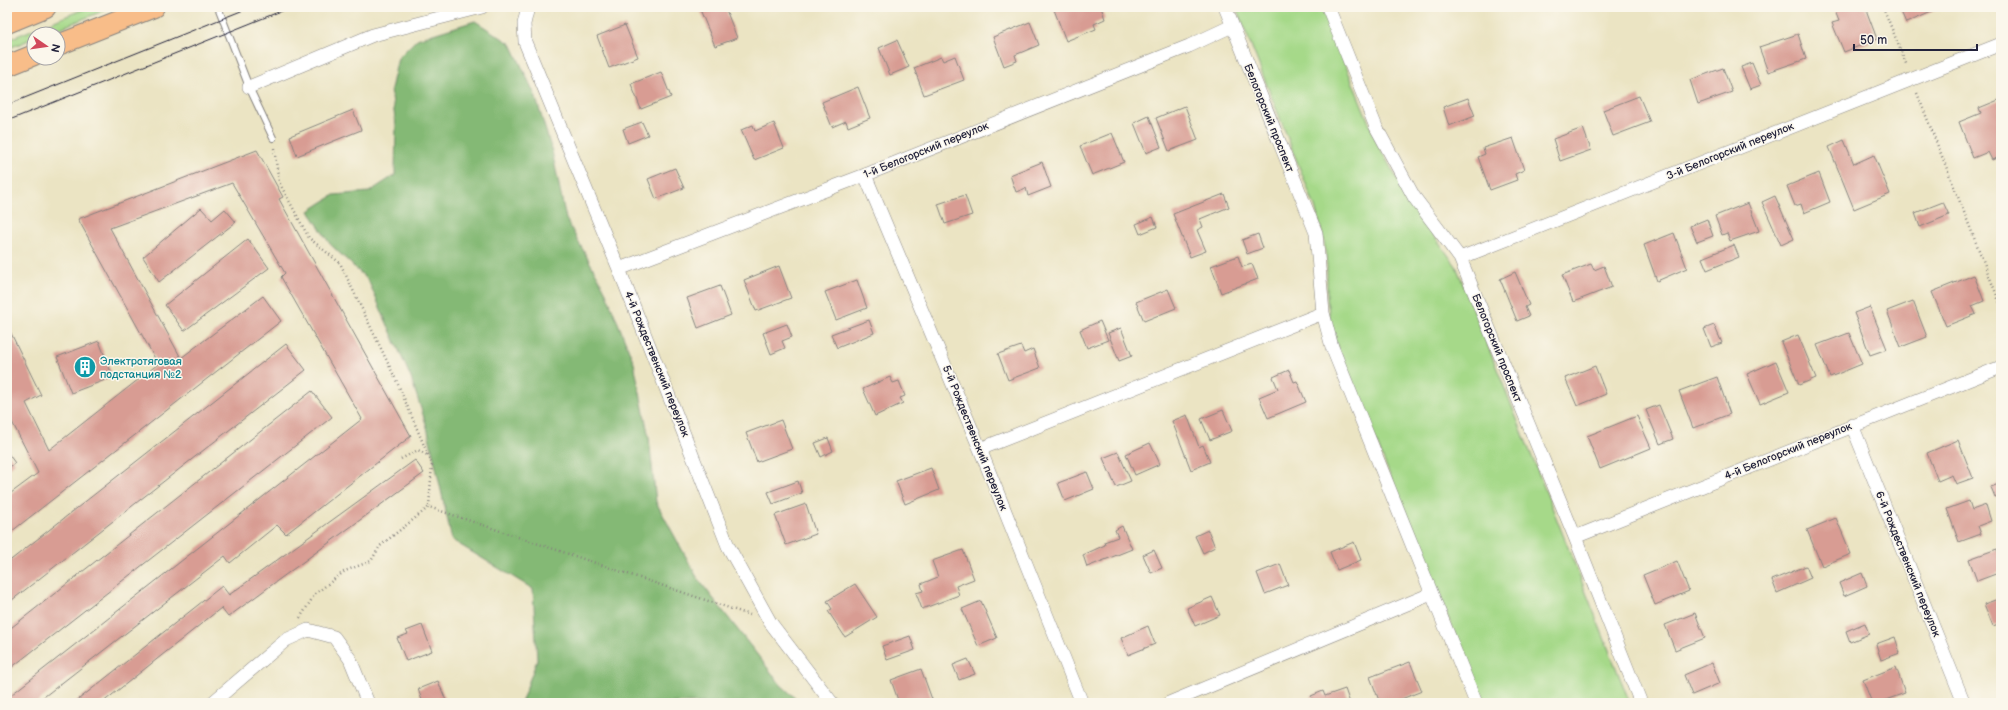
<svg xmlns="http://www.w3.org/2000/svg" width="2008" height="710" font-family="'Balsamiq Sans',sans-serif">
<style>
.green{fill:#a6d989;stroke:#647e62}
.forest{fill:#84b975;stroke:#536e58}
.building{fill:#d89c93}
.lines{fill:none;stroke-linecap:round;stroke-linejoin:round}
.service-casing{stroke:#86837f;stroke-width:8}
.minor-casing{stroke:#86837f;stroke-width:14}
.primary-casing{stroke:#86837f;stroke-width:22}
.path{stroke:#86837f;stroke-width:2.5;stroke-dasharray:1 3;stroke-linecap:butt}
.service{stroke:#fff;stroke-width:6}
.minor{stroke:#fff;stroke-width:13}
.primary{stroke:#f8bd89;stroke-width:20}
.tram{stroke:#22223b;stroke-width:1}
.labels{text-anchor:middle;dominant-baseline:central;stroke-width:3;stroke-linejoin:round;paint-order:stroke}
.street-label{font-size:11px;fill:#22223b;stroke:#fbf7ec}
.culture-label{font-size:11px;fill:#0d838f;stroke:#fbf7ec;text-anchor:start}
</style>
<rect width="100%" height="100%" fill="#fbf7ec"/>
<filter id="ink" filterUnits="userSpaceOnUse"><feTurbulence type="fractalNoise" baseFrequency=".025" numOctaves="2"/><feDisplacementMap in="SourceGraphic" scale="8" xChannelSelector="R" yChannelSelector="G"/><feConvolveMatrix kernelMatrix="1 2 1 2 8 2 1 2 1" color-interpolation-filters="sRGB"/></filter>
<filter id="wash" filterUnits="userSpaceOnUse"><feTurbulence type="fractalNoise" baseFrequency=".012" numOctaves="4" result="noise"/><feDisplacementMap in="SourceGraphic" scale="16" xChannelSelector="R" yChannelSelector="G"/><feGaussianBlur stdDeviation="0.9" result="paint"/><feColorMatrix in="noise" values="0 0 0 0 0 0 0 0 0 0 0 0 0 0 0 0 0 1.4 0 .05"/><feComposite in="paint" operator="in"/></filter>
<g filter="url(#wash)">
<rect width="100%" height="100%" fill="#ebe4c3"/>
<path class="green" d="M 89,7 L 104,7 L 103,11 L 45,34 L 34,34 L 34,38 L 7,49 L 7,40 Z
M 1236,7 L 1322,7 L 1378,145 L 1412,205 L 1456,266 L 1630,703 L 1483,703 L 1333,336 L 1327,300 L 1327,266 L 1324,240 L 1315,207 Z"/>
<path class="forest" d="M 475,21 L 511,44 L 535,95 L 552,151 L 566,219 L 604,288 L 634,363 L 649,438 L 656,502 L 698,579 L 781,685 L 801,703 L 521,703 L 537,660 L 533,589 L 452,540 L 427,427 L 411,378 L 368,280 L 330,244 L 309,211 L 334,195 L 369,192 L 395,175 L 396,126 L 391,89 L 398,58 L 417,39 Z"/>
<g id="blocks">
<path class="building" d="M 699,7 L 725,7 L 737,38 L 715,46 Z
M 1053,7 L 1101,7 L 1105,19 L 1094,24 L 1096,29 L 1066,41 Z
M 1845,7 L 1865,7 L 1877,39 L 1844,52 L 1832,23 L 1839,21 L 1835,11 Z
M 1899,7 L 1943,7 L 1906,23 Z
M 1030,22 L 1039,45 L 1015,55 L 1017,61 L 1004,66 L 993,37 Z
M 625,25 L 638,57 L 609,68 L 597,36 Z
M 1798,34 L 1806,59 L 1768,72 L 1759,47 Z
M 897,40 L 909,67 L 890,75 L 879,48 Z
M 955,56 L 964,80 L 924,95 L 914,68 L 941,57 L 943,61 Z
M 1752,63 L 1761,85 L 1750,89 L 1741,67 Z
M 1723,68 L 1732,92 L 1698,104 L 1690,80 Z
M 661,72 L 671,97 L 641,109 L 631,84 Z
M 858,87 L 870,118 L 848,127 L 846,121 L 832,127 L 822,102 Z
M 1639,96 L 1650,122 L 1613,136 L 1603,110 Z
M 1468,98 L 1475,116 L 1449,126 L 1443,107 Z
M 2001,99 L 2001,156 L 1992,160 L 1988,152 L 1973,158 L 1959,122 L 1981,113 L 1979,108 Z
M 1185,106 L 1198,140 L 1169,151 L 1156,118 Z
M 353,110 L 361,130 L 297,156 L 290,136 Z
M 1149,116 L 1161,147 L 1146,153 L 1134,123 Z
M 642,122 L 648,135 L 628,143 L 623,129 Z
M 774,123 L 784,148 L 754,160 L 741,130 L 753,125 L 755,131 Z
M 1583,128 L 1591,150 L 1560,161 L 1553,139 Z
M 1112,133 L 1124,162 L 1092,175 L 1080,146 Z
M 1513,138 L 1524,170 L 1515,174 L 1517,180 L 1490,190 L 1478,157 L 1485,154 L 1483,148 Z
M 1844,140 L 1854,164 L 1874,155 L 1890,194 L 1854,209 L 1829,147 Z
M 257,150 L 283,197 L 279,199 L 411,436 L 286,534 L 277,525 L 230,563 L 225,556 L 36,703 L 7,703 L 7,698 L 362,419 L 281,277 L 285,273 L 232,183 L 110,228 L 181,358 L 263,296 L 281,321 L 7,535 L 7,496 L 38,473 L 7,412 L 7,325 L 41,395 L 26,403 L 49,450 L 158,364 L 78,219 Z
M 1042,162 L 1051,187 L 1028,196 L 1026,188 L 1016,192 L 1010,175 Z
M 675,168 L 684,188 L 656,199 L 648,179 Z
M 1819,173 L 1830,202 L 1804,213 L 1801,204 L 1795,206 L 1787,186 Z
M 1224,194 L 1229,207 L 1200,219 L 1203,227 L 1197,230 L 1206,251 L 1190,257 L 1173,214 Z
M 965,195 L 972,215 L 945,224 L 938,204 Z
M 1775,196 L 1794,239 L 1781,245 L 1762,202 Z
M 1943,202 L 1949,215 L 1920,227 L 1915,213 Z
M 1748,203 L 1759,231 L 1730,241 L 1727,233 L 1722,235 L 1715,216 Z
M 201,208 L 212,220 L 225,209 L 236,222 L 159,282 L 143,257 Z
M 1153,217 L 1157,227 L 1140,234 L 1136,224 Z
M 1707,219 L 1713,236 L 1697,242 L 1690,226 Z
M 1674,233 L 1687,268 L 1657,281 L 1644,245 Z
M 1258,234 L 1263,248 L 1247,254 L 1242,240 Z
M 248,239 L 269,268 L 184,331 L 165,305 Z
M 1734,245 L 1739,257 L 1707,270 L 1702,258 Z
M 1238,256 L 1242,267 L 1252,264 L 1258,279 L 1221,293 L 1211,266 Z
M 1591,264 L 1594,270 L 1604,266 L 1612,287 L 1573,302 L 1562,275 Z
M 779,266 L 791,298 L 756,311 L 744,280 Z
M 1515,272 L 1529,305 L 1525,307 L 1529,316 L 1517,321 L 1500,279 Z
M 1974,275 L 1984,301 L 1972,306 L 1976,314 L 1946,326 L 1932,292 Z
M 857,280 L 867,308 L 836,320 L 825,292 Z
M 720,286 L 731,315 L 698,328 L 687,298 Z
M 1168,289 L 1176,308 L 1144,321 L 1136,302 Z
M 1913,301 L 1927,337 L 1901,347 L 1887,311 Z
M 1870,307 L 1887,349 L 1870,355 L 1854,313 Z
M 869,320 L 874,333 L 837,348 L 831,334 Z
M 1100,321 L 1108,340 L 1087,348 L 1080,330 Z
M 787,324 L 792,337 L 782,341 L 785,348 L 771,354 L 763,333 Z
M 1714,325 L 1722,343 L 1711,347 L 1704,329 Z
M 1121,328 L 1132,356 L 1119,361 L 1108,333 Z
M 1849,333 L 1862,364 L 1830,377 L 1817,345 Z
M 1798,335 L 1816,378 L 1799,385 L 1781,342 Z
M 99,341 L 113,377 L 71,393 L 57,357 Z
M 286,344 L 306,370 L 7,604 L 7,563 Z
M 1021,346 L 1024,353 L 1033,349 L 1040,368 L 1008,380 L 998,354 Z
M 1776,361 L 1789,392 L 1760,404 L 1747,374 Z
M 1595,366 L 1606,394 L 1577,406 L 1565,378 Z
M 1289,370 L 1294,382 L 1297,381 L 1306,402 L 1268,418 L 1259,397 L 1278,389 L 1273,377 Z
M 890,377 L 893,383 L 899,381 L 905,396 L 900,398 L 903,403 L 875,416 L 863,389 Z
M 1717,377 L 1730,414 L 1693,428 L 1679,391 Z
M 312,391 L 332,417 L 7,671 L 7,631 Z
M 1659,405 L 1673,439 L 1660,444 L 1646,410 Z
M 1223,410 L 1232,431 L 1210,440 L 1201,419 Z
M 1187,415 L 1199,447 L 1203,445 L 1210,462 L 1191,470 L 1172,421 Z
M 1637,416 L 1651,448 L 1600,469 L 1587,436 Z
M 781,420 L 792,449 L 757,462 L 746,433 Z
M 828,438 L 833,451 L 821,457 L 815,443 Z
M 1958,440 L 1973,478 L 1956,484 L 1952,475 L 1938,481 L 1927,453 Z
M 1150,443 L 1160,464 L 1135,475 L 1126,454 Z
M 7,452 L 15,463 L 7,469 Z
M 1118,452 L 1131,481 L 1116,487 L 1103,458 Z
M 415,460 L 424,473 L 228,617 L 221,608 L 102,703 L 74,703 L 222,586 L 229,595 Z
M 931,468 L 939,490 L 905,504 L 896,481 Z
M 1087,472 L 1094,489 L 1065,501 L 1058,483 Z
M 798,481 L 802,493 L 773,504 L 768,492 Z
M 2001,483 L 2001,495 L 1995,497 L 1991,487 Z
M 1969,501 L 1972,510 L 1986,505 L 1991,521 L 1978,526 L 1981,534 L 1959,542 L 1947,509 Z
M 806,504 L 816,534 L 786,545 L 775,515 Z
M 1836,518 L 1851,554 L 1822,566 L 1807,530 Z
M 1122,526 L 1132,549 L 1087,567 L 1083,555 L 1105,545 L 1104,542 L 1118,537 L 1115,530 Z
M 1208,530 L 1215,547 L 1203,553 L 1195,536 Z
M 1354,542 L 1361,560 L 1337,570 L 1330,552 Z
M 1997,549 L 2001,560 L 2001,572 L 1977,581 L 1969,559 Z
M 963,550 L 974,579 L 956,586 L 959,595 L 922,609 L 916,593 L 923,591 L 921,584 L 938,577 L 932,561 Z
M 1154,550 L 1162,568 L 1151,573 L 1143,555 Z
M 1677,561 L 1689,591 L 1655,605 L 1643,575 Z
M 1280,564 L 1288,585 L 1265,594 L 1257,573 Z
M 1806,566 L 1811,578 L 1777,593 L 1772,580 Z
M 1862,573 L 1867,586 L 1844,596 L 1839,583 Z
M 855,584 L 877,617 L 845,637 L 828,611 L 832,609 L 827,601 Z
M 1212,597 L 1220,615 L 1195,626 L 1187,608 Z
M 2001,598 L 2001,623 L 1993,626 L 1984,604 Z
M 981,601 L 997,638 L 978,646 L 962,609 Z
M 1695,613 L 1705,638 L 1675,650 L 1665,625 Z
M 1865,623 L 1869,634 L 1850,642 L 1846,631 Z
M 422,625 L 432,651 L 406,661 L 397,638 L 408,634 L 406,631 Z
M 1148,626 L 1155,644 L 1128,655 L 1121,638 Z
M 910,636 L 915,650 L 887,660 L 882,646 Z
M 1895,637 L 1900,653 L 1881,660 L 1876,644 Z
M 968,659 L 975,674 L 959,680 L 953,665 Z
M 1410,662 L 1422,691 L 1391,703 L 1380,703 L 1370,677 Z
M 1712,663 L 1720,683 L 1692,695 L 1684,675 Z
M 1896,667 L 1905,693 L 1877,703 L 1872,703 L 1863,680 Z
M 921,669 L 933,702 L 899,703 L 891,680 Z
M 438,681 L 447,703 L 423,703 L 418,689 Z
M 1345,689 L 1350,703 L 1314,703 L 1311,696 L 1323,691 L 1325,696 Z"/>
</g>
</g>
<g filter="url(#ink)">
<use href="#blocks" fill-opacity="0" stroke="#86837f" stroke-width="1"/>
<g class="lines">
<g class="service-casing">
<path id="service" d="M 218,7 L 249,87 L 273,138
M 7,8 L 23,9"/>
</g>
<g class="minor-casing">
<path id="minor" d="M 528,7 L 524,24 L 525,42 L 619,269 L 728,546 L 770,622 L 832,703
M 1225,7 L 1316,233 L 1323,313 L 1332,347 L 1476,703
M 1328,7 L 1376,127 L 1414,197 L 1460,258 L 1575,537 L 1641,703
M 249,87 L 373,35 L 482,7
M 865,175 L 980,449 L 1082,703
M 1460,258 L 2001,44
M 619,269 L 865,175 L 1189,46 L 1232,26
M 1852,425 L 1964,703
M 980,449 L 1323,313
M 1575,537 L 2001,367
M 212,703 L 286,640 L 308,630 L 334,637 L 350,659 L 368,703
M 1169,703 L 1431,594"/>
</g>
<g class="primary-casing">
<path id="primary" d="M 7,23 L 46,7
M 58,45 L 154,7
M 7,66 L 34,55"/>
</g>
<path class="path" d="M 1883,7 L 1907,66
M 1917,93 L 2001,306
M 274,148 L 279,182 L 309,238 L 340,263 L 397,382 L 432,464 L 429,507
M 401,459 L 418,450 L 427,455
M 300,618 L 315,594 L 345,571 L 371,561 L 380,546 L 429,507 L 750,615"/>
<use href="#service" class="service"/>
<use href="#minor" class="minor"/>
<use href="#primary" class="primary"/>
<path class="tram" d="M 7,105 L 251,7
M 7,121 L 291,7"/>
</g>
</g>
<defs>
<g id="building-disc" transform="scale(1.15)"><circle r="9.5" fill="#0f9aa8" stroke="#fbf7ec"/><path d="M-4-6H4V6H1V3H-1V6H-4ZM-2.5-4.3h1.7v1.8h-1.7ZM.8-4.3h1.7v1.8H.8ZM-2.5-1h1.7V.8h-1.7ZM.8-1h1.7V.8H.8Z" fill="#fff"/></g>
</defs>
<g fill-rule="evenodd">
<use href="#building-disc" x="85" y="367"/>
</g>
<g class="labels">
<g class="street-label">
<text transform="translate(1269 118) rotate(68)">Белогорский проспект</text>
<text transform="translate(926 150) rotate(-22)">1-й Белогорский переулок</text>
<text transform="translate(1730 151) rotate(-22)">3-й Белогорский переулок</text>
<text transform="translate(1497 348) rotate(68)">Белогорский проспект</text>
<text transform="translate(657 364) rotate(68)">4-й Рождественский переулок</text>
<text transform="translate(975 438) rotate(68)">5-й Рождественский переулок</text>
<text transform="translate(1788 451) rotate(-22)">4-й Белогорский переулок</text>
<text transform="translate(1908 564) rotate(68)">6-й Рождественский переулок</text>
</g>
<g class="culture-label">
<text x="100" y="361">Электротяговая<tspan x="100" dy="13">подстанция №2</tspan></text>
</g>
</g>
<rect width="2008" height="710" fill="none" stroke="#fbf7ec" stroke-width="24"/>
<g transform="translate(46 46) rotate(103)"><circle r="19" fill="#fbf7ec" stroke="#a4a2a5"/>
<path d="M0-3L7 15L0 10L-7 15Z" fill="#d1495b"/>
<text y="-6" font-size="11" font-weight="bold" text-anchor="middle" fill="#22223b">N</text>
</g>
<path d="M1854 44v6h123v-6" fill="none" stroke="#22223b" stroke-width="2"/>
<text x="1860" y="44" font-size="12" fill="#22223b" stroke="#fbf7ec" stroke-width="3" paint-order="stroke">50 m</text>
</svg>
